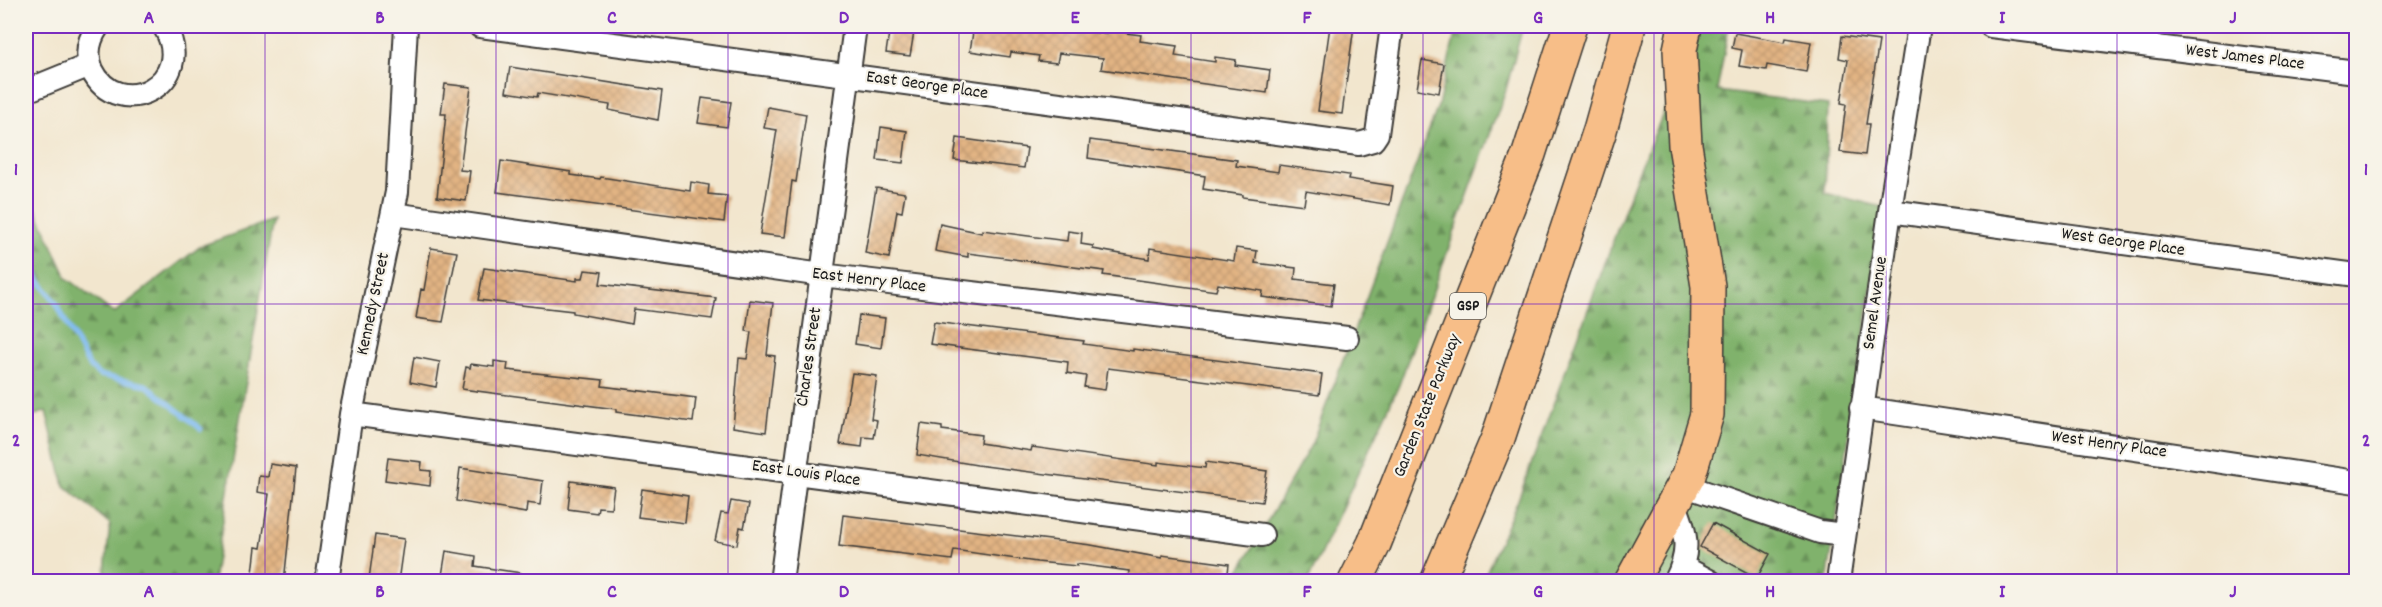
<svg xmlns="http://www.w3.org/2000/svg" width="2382" height="607" font-family="Dekko,sans-serif">
<style>
.forest{fill:url(#forest-firs);stroke:#4e6744;stroke-width:1.5}
.lines{fill:none;stroke-linecap:round;stroke-linejoin:round}
.stream{stroke:#7fbbf2;stroke-width:5}
.building{fill:url(#building-cross-hatch)}
.minor-casing{stroke:#3c3a37;stroke-width:26}
.highway-casing{stroke:#3c3a37;stroke-width:36}
.minor{stroke:#fff;stroke-width:22}
.highway{stroke:#f7be88;stroke-width:33}
.grid{fill:none;stroke:#7b2cbf;stroke-width:1.5;stroke-opacity:0.55}
.labels{text-anchor:middle;dominant-baseline:central;stroke-width:4.5;stroke-linejoin:round;paint-order:stroke}
.shield{fill:#f7f3e8;stroke:#5e5c59;stroke-width:1.5}
.shield-label{font-size:16px;font-weight:bold;fill:#1c1c1c}
.street-label{font-size:18px;fill:#1c1c1c;stroke:#f7f3e8}
.neatline{fill:none;stroke:#7b2cbf;stroke-width:2}
.grid-label{font-size:20px;text-anchor:middle;font-weight:bold;fill:#7b2cbf}
</style>
<defs>
<pattern id="forest-firs" width="22" height="20" patternUnits="userSpaceOnUse" patternTransform="scale(1.5)"><rect width="22" height="20" fill="#80b26c"/><path d="M5 1l3.5 6h-7zM16 11l3.5 6h-7z" fill="#689058"/></pattern>
<pattern id="building-cross-hatch" width="8" height="8" patternUnits="userSpaceOnUse" patternTransform="scale(1.5)"><rect width="8" height="8" fill="#e2b483"/><path d="M0 0l8 8M0 8l8-8" fill="none" stroke="#c19a71"/></pattern>
</defs>
<rect width="100%" height="100%" fill="#f7f3e8"/>
<filter id="ink" filterUnits="userSpaceOnUse"><feTurbulence type="fractalNoise" baseFrequency=".0167" numOctaves="2"/><feDisplacementMap in="SourceGraphic" scale="12" xChannelSelector="R" yChannelSelector="G"/><feConvolveMatrix kernelMatrix="1 2 1 2 8 2 1 2 1" color-interpolation-filters="sRGB"/></filter>
<filter id="wash" filterUnits="userSpaceOnUse"><feTurbulence type="fractalNoise" baseFrequency=".008" numOctaves="4" result="noise"/><feDisplacementMap in="SourceGraphic" scale="24" xChannelSelector="R" yChannelSelector="G"/><feGaussianBlur stdDeviation="1.35" result="paint"/><feColorMatrix in="noise" values="0 0 0 0 0 0 0 0 0 0 0 0 0 0 0 0 0 1.4 0 .05"/><feComposite in="paint" operator="in"/></filter>
<g filter="url(#wash)">
<rect width="100%" height="100%" fill="#f2e6ce"/>
<path class="forest" d="M 1457,26 L 1523,26 L 1505,93 L 1399,385 L 1308,581 L 1233,582 L 1312,443 L 1438,106 Z
M 1700,26 L 1729,26 L 1717,91 L 1828,105 L 1825,193 L 1883,207 L 1827,582 L 1482,582 L 1518,500 L 1638,173 Z
M 26,187 L 67,278 L 114,313 L 201,246 L 273,220 L 213,581 L 104,581 L 110,524 L 64,485 L 46,411 L 26,419 Z"/>
<g class="lines">
<path class="stream" d="M 26,250 L 39,280 L 56,303 L 89,366 L 99,375 L 146,385 L 201,429"/>
</g>
<g id="blocks">
<path class="building" d="M 890,26 L 915,26 L 910,56 L 886,53 Z
M 974,26 L 1041,26 L 1106,34 L 1107,26 L 1127,28 L 1126,33 L 1141,35 L 1140,41 L 1177,46 L 1175,56 L 1215,62 L 1215,57 L 1236,60 L 1235,65 L 1270,70 L 1267,93 L 1101,69 L 1103,58 L 1059,53 L 1057,63 L 1038,61 L 1039,56 L 1011,52 L 1010,57 L 970,51 Z
M 1330,26 L 1354,26 L 1342,114 L 1318,111 Z
M 1735,33 L 1785,42 L 1786,38 L 1811,42 L 1806,72 L 1767,65 L 1766,70 L 1739,66 L 1742,50 L 1732,48 Z
M 1842,36 L 1879,41 L 1866,124 L 1869,124 L 1865,155 L 1840,152 L 1846,104 L 1841,103 L 1848,60 L 1839,58 Z
M 1422,60 L 1444,64 L 1439,93 L 1417,89 Z
M 510,67 L 662,91 L 658,120 L 609,110 L 610,105 L 538,93 L 537,97 L 506,92 Z
M 445,84 L 471,87 L 460,170 L 470,171 L 466,201 L 437,197 L 446,114 L 441,114 Z
M 702,98 L 731,102 L 727,127 L 698,123 Z
M 768,107 L 806,114 L 796,182 L 792,181 L 785,237 L 760,234 L 777,130 L 764,128 Z
M 881,127 L 907,131 L 903,163 L 877,160 Z
M 957,138 L 1027,148 L 1024,168 L 954,160 Z
M 1090,140 L 1237,160 L 1236,166 L 1278,172 L 1279,165 L 1349,175 L 1348,179 L 1393,186 L 1390,205 L 1306,191 L 1304,205 L 1243,197 L 1243,195 L 1203,189 L 1205,176 L 1088,158 Z
M 501,161 L 571,172 L 571,175 L 600,179 L 601,177 L 690,191 L 691,182 L 709,185 L 708,194 L 727,196 L 724,222 L 497,192 Z
M 876,188 L 905,193 L 902,212 L 897,211 L 889,258 L 865,253 Z
M 940,224 L 982,233 L 982,230 L 1067,241 L 1068,231 L 1082,233 L 1081,244 L 1093,246 L 1093,249 L 1149,259 L 1150,248 L 1234,261 L 1236,248 L 1257,251 L 1255,263 L 1296,268 L 1295,279 L 1334,284 L 1331,306 L 1262,297 L 1263,291 L 1218,284 L 1216,291 L 1103,275 L 1104,271 L 968,253 L 968,257 L 935,251 Z
M 431,248 L 457,252 L 443,322 L 416,318 L 421,289 L 424,290 Z
M 484,268 L 577,281 L 577,278 L 583,278 L 585,270 L 602,272 L 600,284 L 716,298 L 712,319 L 634,309 L 632,324 L 573,313 L 573,311 L 478,300 Z
M 750,300 L 773,303 L 767,355 L 775,356 L 766,432 L 733,427 L 739,358 L 747,359 L 751,332 L 746,331 Z
M 859,315 L 885,318 L 881,348 L 855,344 Z
M 934,322 L 1084,341 L 1083,344 L 1133,351 L 1133,349 L 1322,374 L 1319,395 L 1108,368 L 1105,390 L 1084,387 L 1086,376 L 1067,373 L 1068,362 L 930,344 Z
M 414,357 L 440,362 L 436,387 L 410,382 Z
M 494,361 L 508,363 L 507,370 L 603,380 L 602,386 L 696,398 L 693,422 L 616,412 L 616,409 L 462,389 L 466,367 L 470,368 L 471,364 L 494,367 Z
M 852,373 L 877,376 L 871,419 L 877,420 L 874,438 L 863,437 L 862,447 L 840,444 Z
M 921,424 L 942,427 L 942,430 L 981,435 L 980,443 L 1031,451 L 1032,447 L 1158,465 L 1158,462 L 1205,468 L 1206,462 L 1267,471 L 1262,502 L 977,465 L 917,455 Z
M 388,458 L 422,462 L 421,470 L 431,471 L 430,486 L 385,480 Z
M 270,464 L 296,468 L 284,582 L 252,582 L 256,547 L 261,548 L 269,494 L 257,492 L 259,476 L 268,477 Z
M 460,468 L 543,481 L 540,505 L 527,503 L 526,513 L 456,501 Z
M 571,481 L 614,487 L 611,508 L 598,507 L 597,513 L 568,509 Z
M 642,489 L 688,496 L 685,523 L 638,517 Z
M 731,501 L 749,504 L 744,528 L 740,527 L 737,545 L 715,541 L 721,513 L 728,514 Z
M 843,515 L 1091,545 L 1162,558 L 1162,555 L 1229,564 L 1227,582 L 1189,579 L 1186,582 L 1149,576 L 1148,582 L 1128,582 L 1129,571 L 1077,564 L 1077,566 L 1037,562 L 954,550 L 952,560 L 839,546 Z
M 1713,523 L 1770,554 L 1757,578 L 1700,547 Z
M 375,535 L 404,539 L 398,582 L 369,579 Z
M 446,551 L 476,556 L 475,566 L 521,573 L 521,582 L 441,582 Z"/>
</g>
</g>
<g filter="url(#ink)">
<use href="#blocks" fill-opacity="0" stroke="#3c3a37" stroke-width="1.5"/>
<g class="lines">
<g class="minor-casing">
<path id="minor" d="M 98,26 C 89,39 85,54 92,70 C 118,124 199,83 164,26
M 480,26 L 1359,144 L 1373,140 L 1377,134 L 1392,26
M 1991,26 L 2356,72
M 26,91 L 90,65
M 1890,211 L 2356,275
M 393,214 L 822,275 L 1347,338
M 1861,408 L 2356,482
M 351,414 L 1262,535
M 1683,485 L 1820,532 L 1844,535
M 1674,502 C 1686,533 1692,550 1675,582
M 1683,567 L 1711,582
M 327,582 L 351,414 L 397,192 L 406,26
M 781,582 L 855,26
M 1838,582 L 1890,211 L 1919,26"/>
</g>
<g class="highway-casing">
<path id="highway" d="M 1355,582 L 1374,544 L 1529,154 L 1570,26
M 1437,582 L 1498,438 L 1600,130 L 1629,26
M 1631,582 L 1689,475 L 1707,414 L 1708,286 L 1685,145 L 1680,50 L 1685,26"/>
</g>
<use href="#minor" class="minor"/>
<use href="#highway" class="highway"/>
</g>
</g>
<path class="grid" d="M 265,26 L 265,582M 496,26 L 496,582M 728,26 L 728,582M 959,26 L 959,582M 1191,26 L 1191,582M 1423,26 L 1423,582M 1654,26 L 1654,582M 1886,26 L 1886,582M 2117,26 L 2117,582M 26,304 L 2356,304"/>
<g class="labels">
<rect class="shield" x="1450" y="293" width="36" height="26" rx="4.5"/>
<g class="shield-label">
<text x="1468" y="306">GSP</text>
</g>
<g class="street-label">
<text transform="translate(2245 58) rotate(7)">West James Place</text>
<text transform="translate(927 86) rotate(8)">East George Place</text>
<text transform="translate(2123 243) rotate(8)">West George Place</text>
<text transform="translate(869 281) rotate(7)">East Henry Place</text>
<text transform="translate(1876 303) rotate(-82)">Semel Avenue</text>
<text transform="translate(374 304) rotate(-78)">Kennedy Street</text>
<text transform="translate(810 357) rotate(-82)">Charles Street</text>
<text transform="translate(1428 406) rotate(-68)">Garden State Parkway</text>
<text transform="translate(2109 445) rotate(8)">West Henry Place</text>
<text transform="translate(806 474) rotate(8)">East Louis Place</text>
</g>
</g>
<rect width="2382" height="607" fill="none" stroke="#f7f3e8" stroke-width="66"/>
<rect x="33" y="33" width="2316" height="541" class="neatline"/>
<g class="grid-label">
<text x="149" y="23">A</text>
<text x="380" y="23">B</text>
<text x="612" y="23">C</text>
<text x="844" y="23">D</text>
<text x="1075" y="23">E</text>
<text x="1307" y="23">F</text>
<text x="1538" y="23">G</text>
<text x="1770" y="23">H</text>
<text x="2002" y="23">I</text>
<text x="2233" y="23">J</text>
<text x="16" y="175">1</text>
<text x="2366" y="175">1</text>
<text x="16" y="446">2</text>
<text x="2366" y="446">2</text>
<text x="149" y="597">A</text>
<text x="380" y="597">B</text>
<text x="612" y="597">C</text>
<text x="844" y="597">D</text>
<text x="1075" y="597">E</text>
<text x="1307" y="597">F</text>
<text x="1538" y="597">G</text>
<text x="1770" y="597">H</text>
<text x="2002" y="597">I</text>
<text x="2233" y="597">J</text>
</g>
</svg>
